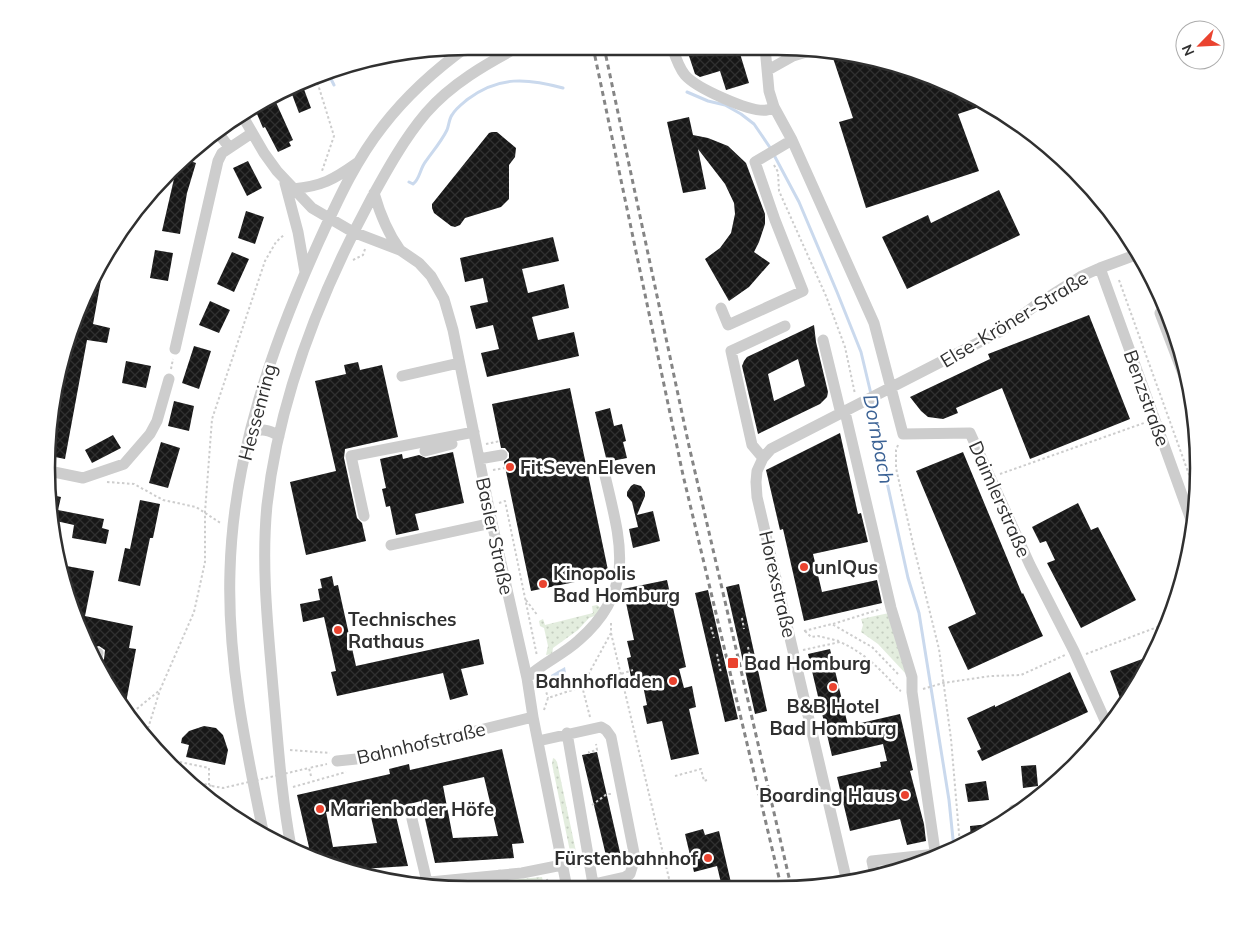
<svg xmlns="http://www.w3.org/2000/svg" width="1245" height="936" font-family="Mulish,sans-serif">
<style>
.grass{fill:url(#grass-dots)}
.water{fill:url(#water-waves)}
.lines{fill:none;stroke-linecap:round;stroke-linejoin:round}
.stream{stroke:#cad9ed;stroke-width:3}
.building{fill:url(#building-cross-hatch);fill-rule:evenodd}
.path{stroke:#cdcdcd;stroke-width:2;stroke-dasharray:2.5 2.5;stroke-linecap:butt}
.minor{stroke:#cdcdcd;stroke-width:11}
.rail{stroke:#858585;stroke-width:3;stroke-dasharray:5 4;stroke-linecap:butt}
.path-bridge{stroke:#cdcdcd;stroke-width:2;stroke-dasharray:2.5 2.5;stroke-linecap:butt}
.poi-dot{fill:#ea432f;stroke:#fff;stroke-width:2}
.labels{text-anchor:middle;dominant-baseline:central;stroke-width:5;stroke-linejoin:round;paint-order:stroke}
.street-label{font-size:19px;fill:#303030;stroke:#fff}
.poi-label{font-size:19px;font-weight:bold;fill:#303030;stroke:#fff;text-anchor:start}
.water-label{font-size:20px;font-style:italic;fill:#3b6295;stroke:#fff}
.rim{fill:none;stroke:#303030;stroke-width:2.5}
</style>
<defs>
<pattern id="grass-dots" width="8" height="8" patternUnits="userSpaceOnUse" patternTransform="scale(1.25)"><rect width="8" height="8" fill="#e3edde"/><path d="M2 2h.1M6 6h.1" fill="none" stroke="#c3ccbf" stroke-width="1.8" stroke-linecap="round"/></pattern>
<pattern id="water-waves" width="16" height="10" patternUnits="userSpaceOnUse" patternTransform="scale(1.25)"><rect width="16" height="10" fill="#cad9ed"/><path d="M0 5q4-4 8 0t8 0" fill="none" stroke="#aebbcc"/></pattern>
<pattern id="building-cross-hatch" width="8" height="8" patternUnits="userSpaceOnUse" patternTransform="scale(1.25)"><rect width="8" height="8" fill="#171717"/><path d="M0 0l8 8M0 8l8-8" fill="none" stroke="#303030"/></pattern>
</defs>
<rect width="100%" height="100%" fill="#fff"/>
<path class="grass" d="M 597,605 L 601,608 L 597,615 L 589,618 L 578,630 L 553,648 L 552,654 L 546,655 L 548,646 L 544,628 L 540,626 L 539,621 L 543,619 L 545,625 L 593,613 L 592,606 Z
M 889,613 L 906,674 L 878,644 L 861,632 L 863,625 L 861,619 Z
M 553,758 L 555,759 L 557,762 L 578,861 L 577,867 L 575,868 L 573,866 L 552,764 Z
M 542,877 L 544,887 L 509,888 L 507,881 L 509,880 Z"/>
<path class="water" d="M 565,667 L 566,673 L 551,684 L 551,675 Z"/>
<g class="lines">
<path class="stream" d="M 328,73 L 334,85
M 687,92 L 708,101 L 725,105 L 741,114 L 754,124 L 771,149
M 774,155 L 799,202 L 837,292 L 861,352 L 871,394
M 409,182 L 413,184 C 420,179 420,168 426,161 C 433,151 441,142 447,130 C 449,125 449,119 452,115 C 456,108 462,104 468,99 C 499,76 527,78 563,88
M 872,400 L 878,424 L 883,464 L 894,514 L 908,578 L 919,613 L 949,800 L 954,849"/>
</g>
<path class="building" d="M 686,47 L 738,47 L 749,83 L 726,90 L 720,71 L 700,77 L 695,74 Z
M 847,54 L 886,61 L 985,105 L 958,114 L 979,171 L 866,208 L 839,122 L 853,118 L 833,58 Z
M 302,84 L 311,108 L 299,113 L 290,89 Z
M 274,98 L 293,140 L 289,142 L 291,146 L 278,152 L 265,127 L 263,128 L 254,107 Z
M 689,117 L 693,135 L 708,138 L 728,146 L 746,163 L 765,214 L 765,224 L 759,242 L 754,252 L 770,263 L 749,287 L 729,301 L 705,259 L 720,248 L 731,233 L 735,214 L 734,203 L 725,184 L 698,149 L 706,189 L 683,193 L 667,122 Z
M 492,132 L 497,132 L 516,148 L 515,157 L 509,165 L 509,199 L 501,207 L 465,218 L 460,225 L 455,227 L 451,226 L 434,213 L 432,208 L 432,204 L 489,133 Z
M 187,160 L 196,163 L 187,193 L 180,234 L 162,231 L 176,170 Z
M 248,161 L 262,188 L 247,196 L 233,168 Z
M 999,190 L 1020,235 L 907,289 L 882,237 L 928,215 L 931,223 Z
M 246,211 L 264,217 L 255,244 L 238,238 Z
M 553,237 L 559,261 L 522,269 L 528,293 L 564,284 L 569,308 L 532,317 L 538,340 L 574,332 L 579,356 L 487,377 L 481,353 L 499,349 L 493,325 L 476,329 L 470,306 L 488,302 L 483,278 L 465,282 L 460,258 Z
M 155,250 L 173,253 L 168,281 L 150,278 Z
M 232,252 L 249,259 L 234,292 L 217,284 Z
M 105,258 L 93,324 L 110,328 L 107,343 L 87,340 L 65,459 L 50,456 L 54,386 L 90,281 Z
M 210,301 L 230,310 L 219,333 L 199,325 Z
M 1089,315 L 1130,419 L 1030,459 L 1002,388 L 956,408 L 958,413 L 943,419 L 928,417 L 921,411 L 910,397 L 990,359 L 988,354 Z
M 814,325 L 816,342 L 828,392 L 827,397 L 820,404 L 758,434 L 742,366 L 744,361 L 747,357 ZM 798,359 L 805,386 L 774,401 L 768,374 Z
M 194,346 L 211,351 L 199,389 L 182,383 Z
M 126,361 L 151,366 L 146,388 L 122,383 Z
M 358,362 L 360,370 L 382,365 L 398,437 L 345,449 L 344,458 L 357,518 L 362,523 L 366,541 L 306,555 L 290,482 L 336,471 L 315,381 L 346,374 L 344,365 Z
M 570,388 L 609,575 L 531,591 L 504,462 L 509,458 L 509,453 L 505,448 L 501,448 L 492,404 Z
M 174,401 L 194,406 L 189,431 L 168,426 Z
M 610,408 L 614,426 L 622,424 L 626,441 L 623,442 L 627,458 L 607,462 L 595,412 Z
M 840,433 L 858,514 L 861,513 L 868,542 L 813,554 L 822,592 L 877,580 L 882,603 L 804,621 L 783,529 L 780,530 L 766,470 Z
M 113,435 L 121,448 L 92,463 L 85,450 Z
M 161,442 L 180,448 L 168,488 L 149,483 Z
M 453,452 L 464,503 L 415,514 L 419,530 L 396,535 L 390,506 L 386,507 L 382,489 L 386,488 L 380,459 L 402,454 L 403,459 L 419,455 L 426,458 Z
M 963,452 L 1022,594 L 1023,593 L 1043,636 L 968,670 L 948,627 L 976,614 L 916,471 Z
M 634,484 L 641,486 L 645,492 L 645,496 L 637,515 L 653,511 L 660,541 L 633,548 L 629,529 L 638,527 L 632,502 L 627,496 L 627,492 L 631,486 Z
M 47,494 L 61,497 L 58,510 L 104,519 L 102,528 L 109,530 L 106,544 L 72,538 L 74,525 L 56,521 L 54,531 Z
M 140,500 L 160,504 L 153,538 L 150,538 L 140,586 L 118,581 L 125,548 L 130,549 Z
M 1078,503 L 1091,530 L 1098,527 L 1136,600 L 1081,628 L 1047,563 L 1055,560 L 1046,541 L 1040,543 L 1032,527 Z
M 61,565 L 94,571 L 85,616 L 133,626 L 129,648 L 136,649 L 125,708 L 101,663 L 104,659 L 105,650 L 99,646 L 92,648 L 74,614 L 77,604 L 68,602 Z
M 332,576 L 334,586 L 338,585 L 356,666 L 479,639 L 484,664 L 461,669 L 468,695 L 450,700 L 443,673 L 337,696 L 331,672 L 336,671 L 324,617 L 303,622 L 300,604 L 320,600 L 318,589 L 322,588 L 320,579 Z
M 667,580 L 686,667 L 679,669 L 684,688 L 692,686 L 696,707 L 689,709 L 699,754 L 671,760 L 662,721 L 647,724 L 643,706 L 647,705 L 641,676 L 635,679 L 635,676 L 631,677 L 627,658 L 631,657 L 627,641 L 634,640 L 623,589 Z
M 739,584 L 767,711 L 755,714 L 726,587 Z
M 708,590 L 738,719 L 725,722 L 695,593 Z
M 830,649 L 848,726 L 900,714 L 913,770 L 910,771 L 924,824 L 926,841 L 907,845 L 900,819 L 850,831 L 837,777 L 881,767 L 880,762 L 887,761 L 883,744 L 832,756 L 808,654 Z
M 1153,655 L 1142,679 L 1123,706 L 1110,671 Z
M 1070,672 L 1088,712 L 982,761 L 977,751 L 981,749 L 967,718 L 995,705 L 995,707 Z
M 204,726 L 216,728 L 223,735 L 228,750 L 225,765 L 186,757 L 189,745 L 181,743 L 182,738 L 189,731 Z
M 502,749 L 524,843 L 512,844 L 514,858 L 435,863 L 421,801 L 394,808 L 408,866 L 346,870 L 311,856 L 297,795 L 390,774 L 389,769 L 409,764 L 410,770 ZM 484,777 L 498,836 L 453,838 L 443,786 ZM 368,804 L 377,843 L 333,847 L 326,812 Z
M 597,752 L 622,861 L 608,864 L 582,755 Z
M 1036,765 L 1038,786 L 1023,788 L 1021,766 Z
M 986,781 L 989,800 L 968,802 L 965,784 Z
M 999,823 L 976,836 L 971,839 L 970,826 Z
M 703,829 L 705,835 L 719,831 L 732,887 L 722,887 L 717,866 L 694,872 L 685,834 Z"/>
<g class="lines">
<path class="path" d="M 316,78 L 334,136 L 322,171
M 774,165 L 778,172 L 779,191 L 826,296 L 845,347 L 855,394
M 353,260 L 363,255 L 365,249
M 1119,280 L 1196,494
M 171,369 L 173,359
M 486,444 L 500,441
M 898,445 L 896,450 L 896,468 L 914,548 L 939,649 L 951,739 L 960,845
M 493,470 L 505,468
M 1000,474 L 1144,423
M 107,482 L 134,484 L 163,500 L 196,507 L 222,524
M 499,503 L 505,501 L 537,656
M 526,600 L 538,616
M 742,618 L 744,629
M 833,624 L 881,609
M 711,627 L 714,638
M 804,631 L 832,624 L 872,647 L 898,674
M 805,631 L 811,637 L 818,636 L 839,641
M 611,633 L 671,887
M 748,647 L 752,666
M 803,650 L 840,642 C 865,653 881,670 899,690 L 901,691
M 717,654 L 721,673
M 1086,654 L 1168,623
M 542,678 L 548,698
M 923,689 L 943,683 L 991,676 L 1021,675 L 1065,655
M 544,710 L 548,698 L 633,670
M 590,717 L 582,686 L 611,633 L 611,623
M 132,722 L 133,712 L 160,690 L 194,612 L 205,562 L 205,512 L 212,419 L 265,261 L 276,242 L 285,234
M 145,738 L 160,690
M 290,750 L 330,753
M 589,754 L 589,752 L 597,750 L 596,744
M 165,759 L 209,768 L 209,785
M 311,776 L 309,768 L 327,764
M 675,776 L 701,769 L 704,781 L 707,780
M 185,779 L 212,786
M 293,787 L 346,772
M 592,805 L 607,794 L 611,794
M 302,848 L 304,853
M 613,863 L 613,868
M 547,879 L 548,886"/>
<path class="minor" d="M 672,47 C 675,56 679,68 685,75 C 696,88 751,113 767,110 C 769,110 771,108 774,107
M 765,47 L 769,91 L 774,107 L 792,140 L 874,323 L 903,434 L 970,433 L 1030,565 L 1074,651 L 1108,727
M 768,70 L 793,56 L 816,49
M 242,115 L 264,153 L 277,171 L 312,208 L 353,232 L 400,250 L 419,263 L 431,276 L 444,299 L 453,330 L 492,523 L 527,678 L 533,717 L 567,888
M 219,134 L 229,147
M 285,183 L 298,232 L 305,272
M 293,189 C 322,186 333,180 357,163
M 374,193 C 380,214 387,232 400,250
M 1100,268 L 1194,528
M 721,308 L 728,325 L 803,291 L 775,220 L 755,162 L 792,140
M 1166,311 L 1160,313 L 1190,392
M 823,340 L 841,414
M 175,349 L 218,161 L 222,153 L 252,133
M 402,376 L 459,363
M 845,412 L 891,608 L 912,677 L 912,692 L 936,858
M 251,432 C 262,429 268,429 279,436
M 425,451 L 452,444
M 763,458 L 752,445 L 731,351 L 785,326
M 479,459 L 502,455
M 49,471 L 83,478 L 124,464 L 150,434 L 157,421 L 169,379
M 364,516 L 351,456 L 474,432
M 391,545 L 492,523
M 97,657 L 98,653
M 527,678 C 542,663 563,655 579,640 C 639,588 619,538 604,471
M 567,733 L 593,884
M 538,741 L 601,727 L 606,730 L 611,737 L 634,853 L 634,861 L 630,874 L 625,877 L 576,888
M 337,761 L 366,758 L 533,717
M 1014,810 L 1015,813
M 412,819 L 427,882
M 264,836 C 246,749 227,660 230,571 C 233,455 273,343 320,239 C 338,200 356,160 383,126 C 407,95 436,69 468,46
M 291,847 C 281,794 278,741 273,688 C 268,628 261,566 267,505 C 279,398 320,294 371,199 C 387,170 404,139 426,113 C 451,84 486,64 520,46
M 500,875 L 505,888
M 875,875 L 872,861 L 936,854
M 847,882 L 757,497 L 756,482 L 757,471 L 763,458 L 771,449 L 1001,331 L 1036,305 L 1082,276 L 1100,268 L 1138,254
M 409,884 L 522,873 L 562,865"/>
<path class="rail" d="M 593,47 L 683,475 L 781,886
M 604,47 L 689,446 L 791,886"/>
<path class="path-bridge" d="M 212,786 L 223,788 L 309,768"/>
</g>
<g class="poi-dot">
<circle cx="510" cy="467" r="5"/>
<circle cx="804" cy="567" r="5"/>
<circle cx="543" cy="584" r="5"/>
<circle cx="338" cy="630" r="5"/>
<rect x="727" y="657" width="12" height="12" rx="2.5"/>
<circle cx="673" cy="681" r="5"/>
<circle cx="833" cy="687" r="5"/>
<circle cx="905" cy="795" r="5"/>
<circle cx="320" cy="809" r="5"/>
<circle cx="708" cy="858" r="5"/>
</g>
<g class="labels">
<g class="street-label">
<text transform="translate(1014 319) rotate(-31)">Else-Kröner-Straße</text>
<text transform="translate(1147 398) rotate(70)">Benzstraße</text>
<text transform="translate(257 412) rotate(-75)">Hessenring</text>
<text transform="translate(1000 499) rotate(66)">Daimlerstraße</text>
<text transform="translate(495 536) rotate(78)">Basler Straße</text>
<text transform="translate(778 584) rotate(77)">Horexstraße</text>
<text transform="translate(421 743) rotate(-13)">Bahnhofstraße</text>
</g>
<g class="poi-label">
<text x="520" y="467">FitSevenEleven</text>
<text x="814" y="567">unIQus</text>
<text x="553" y="573">Kinopolis<tspan x="553" dy="22">Bad Homburg</tspan></text>
<text x="348" y="619">Technisches<tspan x="348" dy="22">Rathaus</tspan></text>
<text x="744" y="663">Bad Homburg</text>
<text x="663" y="681" text-anchor="end">Bahnhofladen</text>
<text x="833" y="706" text-anchor="middle">B&amp;B Hotel<tspan x="833" dy="22">Bad Homburg</tspan></text>
<text x="895" y="795" text-anchor="end">Boarding Haus</text>
<text x="330" y="809">Marienbader Höfe</text>
<text x="698" y="858" text-anchor="end">Fürstenbahnhof</text>
</g>
<g class="water-label">
<text transform="translate(879 439) rotate(79)">Dornbach</text>
</g>
</g>
<path d="M0 0H1245V936H0ZM468 55H777A413 413 0 0 1 1190 468V468A413 413 0 0 1 777 881H468A413 413 0 0 1 55 468V468A413 413 0 0 1 468 55Z" fill="#fff" fill-rule="evenodd"/>
<path class="rim" d="M468 55H777A413 413 0 0 1 1190 468V468A413 413 0 0 1 777 881H468A413 413 0 0 1 55 468V468A413 413 0 0 1 468 55Z"/>
<g transform="translate(1200 45) rotate(246)"><circle r="24" fill="#ffffff" stroke="#acacac"/>
<path d="M0-4L9 19L0 12L-9 19Z" fill="#ea432f"/>
<text y="-8" font-size="14" font-weight="bold" text-anchor="middle" fill="#303030">N</text>
</g>
</svg>
